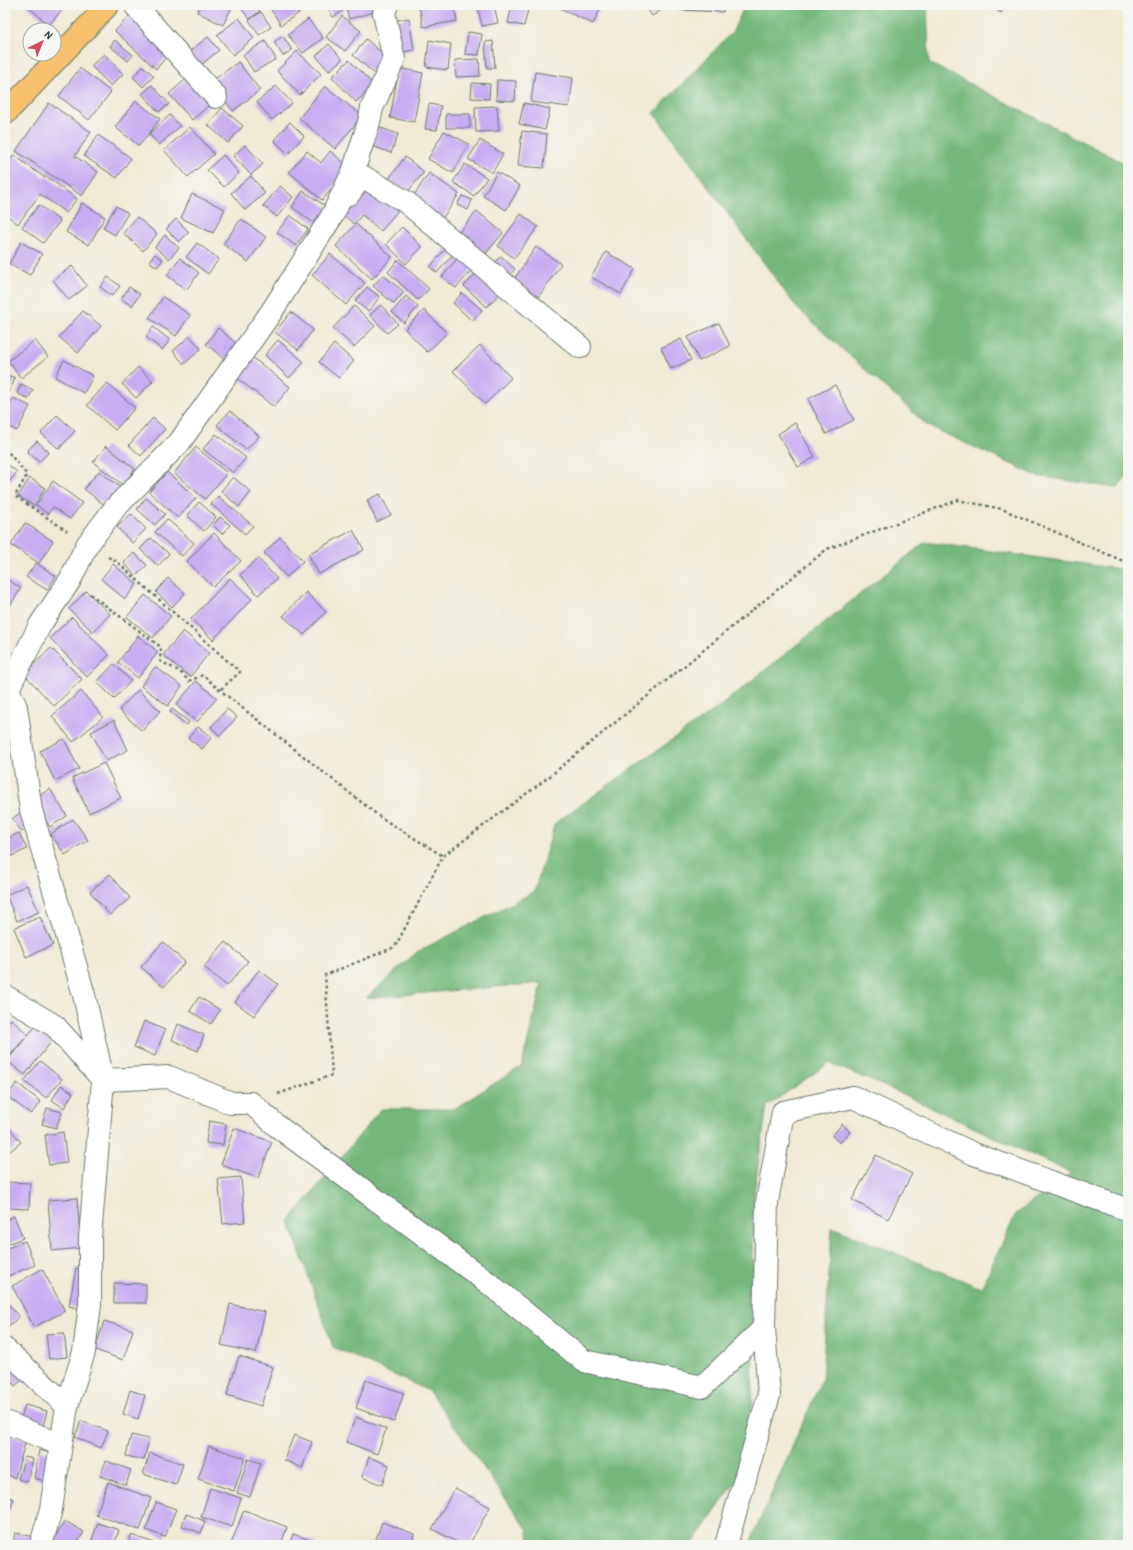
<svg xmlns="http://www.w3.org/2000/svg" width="1133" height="1550" font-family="'Patrick Hand',sans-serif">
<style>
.forest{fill:#74b87d;stroke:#4a7a58}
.building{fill:#c8acf2}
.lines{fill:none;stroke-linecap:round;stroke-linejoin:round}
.minor-casing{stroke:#68796c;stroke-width:24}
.major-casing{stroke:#68796c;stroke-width:24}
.path{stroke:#68796c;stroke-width:2.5;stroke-dasharray:3 3;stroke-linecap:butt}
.minor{stroke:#fff;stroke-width:22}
.major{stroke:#f7c06c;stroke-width:22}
</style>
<rect width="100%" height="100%" fill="#f6f6f2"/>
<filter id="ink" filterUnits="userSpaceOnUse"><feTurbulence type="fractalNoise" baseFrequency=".025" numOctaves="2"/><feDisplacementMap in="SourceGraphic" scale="8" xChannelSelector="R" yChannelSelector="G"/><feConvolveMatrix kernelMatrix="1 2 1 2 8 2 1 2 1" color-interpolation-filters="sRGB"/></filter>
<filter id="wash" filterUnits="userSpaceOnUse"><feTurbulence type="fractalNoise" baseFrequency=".012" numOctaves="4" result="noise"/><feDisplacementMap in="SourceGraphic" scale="16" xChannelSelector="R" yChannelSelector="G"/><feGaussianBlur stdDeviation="0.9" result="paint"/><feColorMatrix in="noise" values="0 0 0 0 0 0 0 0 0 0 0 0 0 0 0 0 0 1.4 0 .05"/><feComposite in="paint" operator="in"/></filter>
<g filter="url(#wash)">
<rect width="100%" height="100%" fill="#f0e9d4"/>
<path class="forest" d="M 745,5 L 927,5 L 929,63 L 1128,165 L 1128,474 L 1117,488 L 1037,476 L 928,426 L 797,308 L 654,113 L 733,31 Z
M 925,542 L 1120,569 L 1128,559 L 1128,1545 L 749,1545 L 822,1379 L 832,1227 L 981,1288 L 1016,1214 L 1071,1173 L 898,1092 L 829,1063 L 767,1106 L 754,1193 L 752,1458 L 692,1545 L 529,1545 L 528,1530 L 429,1391 L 333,1347 L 289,1221 L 381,1109 L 454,1109 L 522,1066 L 542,983 L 366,998 L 417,952 L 534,892 L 555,823 L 724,703 Z"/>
<g id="blocks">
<path class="building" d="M 26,5 L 66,5 L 49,25 Z
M 200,5 L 233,5 L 223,25 L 197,12 Z
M 238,5 L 254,5 L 260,11 L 250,19 Z
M 268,5 L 311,5 L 281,25 Z
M 326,5 L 339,5 L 343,11 L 333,17 Z
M 345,5 L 376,5 L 378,11 L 349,19 Z
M 419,5 L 454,5 L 457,21 L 423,27 Z
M 494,5 L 498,23 L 482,26 L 478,8 Z
M 512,5 L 529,5 L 524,26 L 508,23 Z
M 554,5 L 602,5 L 593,24 Z
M 645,5 L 669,5 L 652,16 Z
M 680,5 L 723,5 L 723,12 L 679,10 Z
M 989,5 L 1006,5 L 1001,13 Z
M 261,12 L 271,27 L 259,35 L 249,20 Z
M 130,15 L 170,53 L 156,69 L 115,31 Z
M 342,16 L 361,31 L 345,51 L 326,37 Z
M 239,18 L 254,38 L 233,55 L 217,35 Z
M 409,18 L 414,50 L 396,53 L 392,21 Z
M 308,19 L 323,38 L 303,53 L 288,35 Z
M 468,32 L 482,34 L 479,55 L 465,54 Z
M 283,36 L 292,50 L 283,56 L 274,42 Z
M 208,37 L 219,50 L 200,66 L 189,52 Z
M 366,39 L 389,59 L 375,74 L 353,55 Z
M 115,40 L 133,55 L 128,61 L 110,46 Z
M 429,40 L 451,44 L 448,70 L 426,67 Z
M 265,41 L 276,59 L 254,72 L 243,55 Z
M 493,41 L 495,68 L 487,68 L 485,42 Z
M 329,44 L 342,59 L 329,71 L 316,56 Z
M 297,51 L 321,74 L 300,95 L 277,71 Z
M 104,54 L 123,74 L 111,86 L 91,66 Z
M 479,59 L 480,76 L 456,77 L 455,60 Z
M 349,60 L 374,85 L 356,102 L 332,77 Z
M 238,62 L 260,90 L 233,111 L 211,82 Z
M 143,66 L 154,76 L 143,87 L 133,77 Z
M 80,68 L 111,92 L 89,120 L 59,96 Z
M 399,68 L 423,73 L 414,122 L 390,118 Z
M 535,72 L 573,78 L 569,107 L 531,102 Z
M 193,73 L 216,99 L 192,120 L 169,94 Z
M 497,80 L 516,81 L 515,101 L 496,100 Z
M 472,83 L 490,84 L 489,99 L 471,98 Z
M 152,85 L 169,104 L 159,112 L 142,94 Z
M 276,86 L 292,103 L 272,120 L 257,102 Z
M 325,86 L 362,116 L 335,149 L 299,118 Z
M 136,101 L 160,119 L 139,146 L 115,127 Z
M 49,103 L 91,132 L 75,156 L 98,172 L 82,196 L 16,151 Z
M 524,103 L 550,109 L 545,130 L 519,124 Z
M 429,104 L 441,106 L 437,130 L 425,129 Z
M 497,106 L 499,131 L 476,132 L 475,107 Z
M 222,108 L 243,126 L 228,143 L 208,125 Z
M 446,114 L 470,114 L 470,128 L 446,128 Z
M 170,115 L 180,126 L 159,145 L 149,134 Z
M 290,122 L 304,136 L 288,154 L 274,140 Z
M 190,127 L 214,154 L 188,177 L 164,150 Z
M 378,127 L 398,134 L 391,153 L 372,146 Z
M 444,131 L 469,144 L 453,173 L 428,159 Z
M 522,131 L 547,134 L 544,168 L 518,166 Z
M 98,135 L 131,158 L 117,178 L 84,156 Z
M 480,140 L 503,154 L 492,173 L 468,159 Z
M 245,145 L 263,164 L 251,175 L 233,156 Z
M 307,151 L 321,163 L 330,151 L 350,168 L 322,200 L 289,172 Z
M 14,155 L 45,178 L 46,176 L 77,199 L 66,213 L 40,194 L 18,224 L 5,214 L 5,167 Z
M 223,155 L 239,173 L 224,187 L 207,170 Z
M 405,157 L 424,172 L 406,194 L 388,180 Z
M 465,164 L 487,178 L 474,196 L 453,182 Z
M 497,172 L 520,186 L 506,210 L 483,196 Z
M 429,173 L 459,194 L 442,219 L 412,198 Z
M 251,176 L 265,193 L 245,210 L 231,193 Z
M 367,181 L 399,209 L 381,231 L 362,215 L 354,224 L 340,212 Z
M 280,186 L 293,197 L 277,217 L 263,206 Z
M 303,191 L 330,209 L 318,226 L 292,207 Z
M 192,194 L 225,209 L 213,233 L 181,218 Z
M 462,196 L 472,200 L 468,210 L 457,205 Z
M 82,203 L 105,217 L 89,245 L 66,232 Z
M 39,205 L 60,221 L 43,243 L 22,227 Z
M 116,206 L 128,213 L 115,235 L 103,228 Z
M 477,211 L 503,233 L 482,258 L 456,236 Z
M 521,214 L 538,227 L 514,258 L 498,246 Z
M 290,215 L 308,229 L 296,246 L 277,232 Z
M 137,217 L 157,234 L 143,251 L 123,233 Z
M 176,219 L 189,232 L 179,242 L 166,229 Z
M 241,219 L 266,237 L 248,262 L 223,244 Z
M 356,224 L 392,257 L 372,279 L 336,246 Z
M 402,227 L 422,247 L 406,264 L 386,244 Z
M 165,235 L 179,248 L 169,259 L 155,247 Z
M 21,242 L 42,254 L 30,275 L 9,264 Z
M 197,243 L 219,259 L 208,274 L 186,257 Z
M 447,247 L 454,253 L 437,273 L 430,267 Z
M 536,247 L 561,264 L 537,299 L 512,282 Z
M 606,252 L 635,269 L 621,294 L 591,277 Z
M 155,254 L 163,260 L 157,267 L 149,261 Z
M 330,254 L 365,283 L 346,305 L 312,275 Z
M 460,255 L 474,267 L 456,288 L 442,277 Z
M 501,256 L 515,269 L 505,280 L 491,267 Z
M 180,258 L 199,273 L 186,290 L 167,275 Z
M 398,260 L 429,289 L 418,300 L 388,272 Z
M 72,266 L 87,286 L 69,300 L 53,280 Z
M 481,268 L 504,289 L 487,307 L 464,286 Z
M 383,275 L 404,292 L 394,304 L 373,286 Z
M 108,277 L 120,286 L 112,296 L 100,287 Z
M 129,287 L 140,294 L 132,306 L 121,299 Z
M 367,287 L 380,297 L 368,311 L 355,301 Z
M 462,293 L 482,310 L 472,321 L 453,303 Z
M 406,296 L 418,307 L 404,323 L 392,312 Z
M 163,297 L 190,315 L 176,336 L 149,318 Z
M 381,305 L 398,324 L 387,333 L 370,315 Z
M 354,306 L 375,326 L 354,347 L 333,328 Z
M 424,310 L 447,333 L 427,352 L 405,329 Z
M 83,311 L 101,326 L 78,353 L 59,337 Z
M 291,312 L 313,330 L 298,350 L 275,332 Z
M 719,323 L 730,346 L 699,361 L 688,337 Z
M 153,327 L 170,340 L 162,350 L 146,337 Z
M 218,328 L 238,345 L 226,360 L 206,344 Z
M 190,336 L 201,349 L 184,364 L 173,351 Z
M 681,339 L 691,360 L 671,369 L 661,348 Z
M 35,340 L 48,357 L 21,378 L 8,361 Z
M 278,340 L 304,362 L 289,378 L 265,355 Z
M 334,344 L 354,361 L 339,378 L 319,362 Z
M 480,345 L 511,378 L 485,404 L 453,371 Z
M 248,354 L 290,387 L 274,407 L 232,374 Z
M 64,360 L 93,376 L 84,393 L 55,377 Z
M 138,367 L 153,381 L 136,398 L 122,384 Z
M 5,374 L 15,378 L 10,391 L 5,389 Z
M 107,383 L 135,408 L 115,430 L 87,405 Z
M 21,384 L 33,390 L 28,399 L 17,393 Z
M 835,385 L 854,420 L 826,434 L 808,399 Z
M 5,397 L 9,399 L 5,407 Z
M 13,398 L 30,406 L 17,431 L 5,425 L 5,415 Z
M 230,411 L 259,436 L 246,450 L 217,425 Z
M 57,415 L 75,431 L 59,449 L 41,433 Z
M 153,418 L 165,429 L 141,456 L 129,445 Z
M 795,423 L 815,457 L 798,467 L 778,434 Z
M 216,434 L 246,458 L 233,473 L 203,449 Z
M 37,441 L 49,452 L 39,462 L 27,451 Z
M 106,446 L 135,469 L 123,485 L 93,462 Z
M 196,447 L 227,473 L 205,499 L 174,473 Z
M 7,464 L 17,472 L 7,485 L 5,484 L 5,467 Z
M 99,471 L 120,487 L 106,506 L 84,489 Z
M 167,472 L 196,498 L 178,518 L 149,492 Z
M 233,477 L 251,492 L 239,507 L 221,491 Z
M 30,478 L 45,488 L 34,506 L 18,496 Z
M 53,481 L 82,503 L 70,519 L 53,507 L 48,514 L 36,505 Z
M 380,494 L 391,515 L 377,522 L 367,500 Z
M 218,496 L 253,526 L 245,534 L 211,504 Z
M 146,498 L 165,514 L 155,525 L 137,509 Z
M 199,502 L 216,517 L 204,531 L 187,515 Z
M 131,514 L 146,529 L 132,543 L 117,527 Z
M 220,517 L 230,525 L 222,534 L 213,525 Z
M 167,519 L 194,543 L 182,556 L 155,532 Z
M 25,523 L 53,541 L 39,563 L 11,545 Z
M 353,530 L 364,550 L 319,574 L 308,554 Z
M 214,533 L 241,561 L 213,587 L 187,561 Z
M 280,537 L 303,561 L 287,577 L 264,553 Z
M 151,538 L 169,554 L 158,566 L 140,549 Z
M 134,553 L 147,565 L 136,576 L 124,563 Z
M 258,558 L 277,579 L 258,595 L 240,575 Z
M 36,563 L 56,576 L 47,590 L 26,577 Z
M 113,564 L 137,584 L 125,599 L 101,579 Z
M 5,578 L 21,588 L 6,612 L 5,611 Z
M 168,578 L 185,593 L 172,607 L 156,592 Z
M 230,578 L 252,599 L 213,640 L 191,619 Z
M 86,591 L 110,614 L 93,632 L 69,609 Z
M 306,592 L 326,612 L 304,635 L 283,616 Z
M 145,595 L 171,616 L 153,638 L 127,617 Z
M 72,617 L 109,655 L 87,677 L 50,638 Z
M 183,631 L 209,653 L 190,677 L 163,655 Z
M 138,636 L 158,652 L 138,678 L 118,662 Z
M 51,648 L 82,679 L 54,706 L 24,674 Z
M 114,664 L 131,681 L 114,699 L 97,682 Z
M 155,667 L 182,686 L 168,706 L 141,686 Z
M 196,681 L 217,698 L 197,722 L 176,705 Z
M 138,690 L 160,711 L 142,731 L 119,710 Z
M 81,691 L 103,717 L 73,742 L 52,716 Z
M 172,709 L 189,722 L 187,725 L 170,712 Z
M 227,709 L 237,717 L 220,736 L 211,727 Z
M 114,720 L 128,750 L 106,761 L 91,732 Z
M 198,727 L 212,737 L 202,749 L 188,738 Z
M 64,739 L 79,769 L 55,781 L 40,751 Z
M 104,763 L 121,798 L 89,813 L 72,778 Z
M 50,789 L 67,816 L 50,827 L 32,800 Z
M 21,812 L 31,825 L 22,832 L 12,819 Z
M 73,819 L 88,840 L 65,855 L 51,834 Z
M 19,833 L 27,849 L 5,859 L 5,840 Z
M 110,874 L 130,898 L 110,915 L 90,892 Z
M 27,885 L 39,912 L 17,921 L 6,895 Z
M 40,917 L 53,945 L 26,957 L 14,928 Z
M 163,942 L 185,962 L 164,987 L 141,967 Z
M 225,942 L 248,961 L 227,986 L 204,967 Z
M 259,970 L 278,984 L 254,1016 L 235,1002 Z
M 199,997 L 220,1010 L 211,1024 L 190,1011 Z
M 11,1019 L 28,1035 L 38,1023 L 55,1037 L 25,1075 L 7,1061 L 27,1036 L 5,1061 L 5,1026 Z
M 144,1021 L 165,1030 L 155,1056 L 134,1047 Z
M 178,1024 L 204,1035 L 198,1051 L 172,1040 Z
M 40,1061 L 62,1079 L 46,1098 L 24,1081 Z
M 17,1083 L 41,1102 L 31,1114 L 7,1096 Z
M 61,1085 L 73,1093 L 64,1108 L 52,1100 Z
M 47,1108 L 62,1112 L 56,1128 L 42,1124 Z
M 209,1121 L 226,1124 L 223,1145 L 206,1143 Z
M 842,1124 L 850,1132 L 840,1143 L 832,1136 Z
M 7,1125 L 21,1142 L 9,1152 L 5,1147 L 5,1126 Z
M 234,1128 L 272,1142 L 258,1178 L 221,1165 Z
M 63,1132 L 67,1163 L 49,1165 L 45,1135 Z
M 876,1155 L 912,1174 L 888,1219 L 852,1200 Z
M 241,1177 L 245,1222 L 223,1224 L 218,1179 Z
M 5,1182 L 30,1183 L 29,1209 L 5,1208 Z
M 77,1198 L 81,1248 L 52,1251 L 48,1200 Z
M 14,1216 L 23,1238 L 5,1245 L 5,1220 Z
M 25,1241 L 35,1265 L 8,1276 L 5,1269 L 5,1249 Z
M 76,1268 L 88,1270 L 81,1309 L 69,1306 Z
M 42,1269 L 65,1311 L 34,1327 L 12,1286 Z
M 114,1283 L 146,1284 L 146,1303 L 114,1303 Z
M 5,1300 L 19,1317 L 5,1329 Z
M 230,1304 L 265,1312 L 256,1353 L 221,1345 Z
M 104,1321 L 133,1330 L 123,1360 L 95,1350 Z
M 64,1333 L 67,1357 L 49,1359 L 46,1334 Z
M 239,1356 L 273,1367 L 261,1406 L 227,1395 Z
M 10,1360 L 26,1377 L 15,1386 L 5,1375 L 5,1365 Z
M 366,1380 L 404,1393 L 394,1422 L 356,1408 Z
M 130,1390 L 145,1395 L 138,1419 L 123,1414 Z
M 25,1405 L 47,1411 L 42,1430 L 19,1425 Z
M 356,1417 L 386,1429 L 377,1454 L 346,1442 Z
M 81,1421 L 108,1431 L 101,1448 L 75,1437 Z
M 5,1433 L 26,1440 L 15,1478 L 5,1474 Z
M 131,1435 L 149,1439 L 144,1460 L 126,1456 Z
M 294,1435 L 312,1442 L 302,1468 L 284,1460 Z
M 209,1446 L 245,1458 L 234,1491 L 198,1479 Z
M 39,1450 L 50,1453 L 45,1481 L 34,1478 Z
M 150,1453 L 183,1464 L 176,1485 L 143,1474 Z
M 25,1457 L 33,1459 L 27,1482 L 18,1479 Z
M 369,1457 L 389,1465 L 382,1485 L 362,1477 Z
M 248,1459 L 261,1463 L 250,1497 L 237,1493 Z
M 106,1461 L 131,1470 L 126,1485 L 100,1476 Z
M 108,1482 L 151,1498 L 140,1530 L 96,1515 Z
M 210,1488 L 241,1498 L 232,1527 L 201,1517 Z
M 455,1488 L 490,1507 L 469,1545 L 463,1545 L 432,1529 Z
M 5,1496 L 14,1499 L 5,1522 Z
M 156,1502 L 176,1509 L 165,1537 L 146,1530 Z
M 244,1510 L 287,1527 L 281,1545 L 231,1544 Z
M 186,1514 L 205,1521 L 201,1533 L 182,1526 Z
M 65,1521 L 84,1532 L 76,1545 L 50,1545 Z
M 382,1522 L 414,1534 L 411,1545 L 374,1545 Z
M 98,1523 L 119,1530 L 114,1545 L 90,1545 Z
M 15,1533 L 40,1538 L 39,1545 L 13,1545 Z
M 293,1534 L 316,1542 L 315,1545 L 289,1545 Z
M 131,1535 L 154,1543 L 154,1545 L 128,1545 Z"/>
</g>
</g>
<g filter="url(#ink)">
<use href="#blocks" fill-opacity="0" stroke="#68796c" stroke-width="1"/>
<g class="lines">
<g class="minor-casing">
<path id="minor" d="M 135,5 L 216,97
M 349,194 L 362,176 L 406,202 L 580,347
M 5,996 L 55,1026 L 103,1080 L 169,1077 L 231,1103 L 251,1103 L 277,1126 L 487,1282 L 584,1361 L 702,1387 L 764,1328
M 5,1349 L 67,1406
M 5,1422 L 61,1445
M 41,1545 L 51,1509 L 67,1406 L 84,1352 L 90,1304 L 90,1238 L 103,1080 L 84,995 L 31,810 L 16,707 L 8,689 L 40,625 L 70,580 L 87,545 L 115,508 L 179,443 L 272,311 L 332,216 L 353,172 L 369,122 L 372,108 L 394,59 L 384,13 L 387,5
M 726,1545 L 769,1395 L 764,1328 L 767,1202 L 783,1112 L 853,1097 L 974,1154 L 1128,1210"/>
</g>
<g class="major-casing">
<path id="major" d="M 5,114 L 108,5"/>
</g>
<path class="path" d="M 5,448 L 27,475 L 15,496 L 67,531
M 108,557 L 116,561 L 240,672 L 220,690
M 90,594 L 161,647 L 160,661 L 179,671 L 189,681 L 203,675 L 216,687 L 380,817 L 443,856
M 278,1094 L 332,1075 L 325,975 L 395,947 L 443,856 L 550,776 L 827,549 L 958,500 L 1002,509 L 1123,561"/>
<use href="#minor" class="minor"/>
<use href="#major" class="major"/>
</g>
</g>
<rect width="1133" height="1550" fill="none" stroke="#f6f6f2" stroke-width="20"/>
<g transform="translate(42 42) rotate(43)"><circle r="19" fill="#f6f6f2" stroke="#a0aca6"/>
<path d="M0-3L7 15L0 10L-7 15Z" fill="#d1495b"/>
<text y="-6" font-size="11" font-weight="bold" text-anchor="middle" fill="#1f3d34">N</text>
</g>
</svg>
